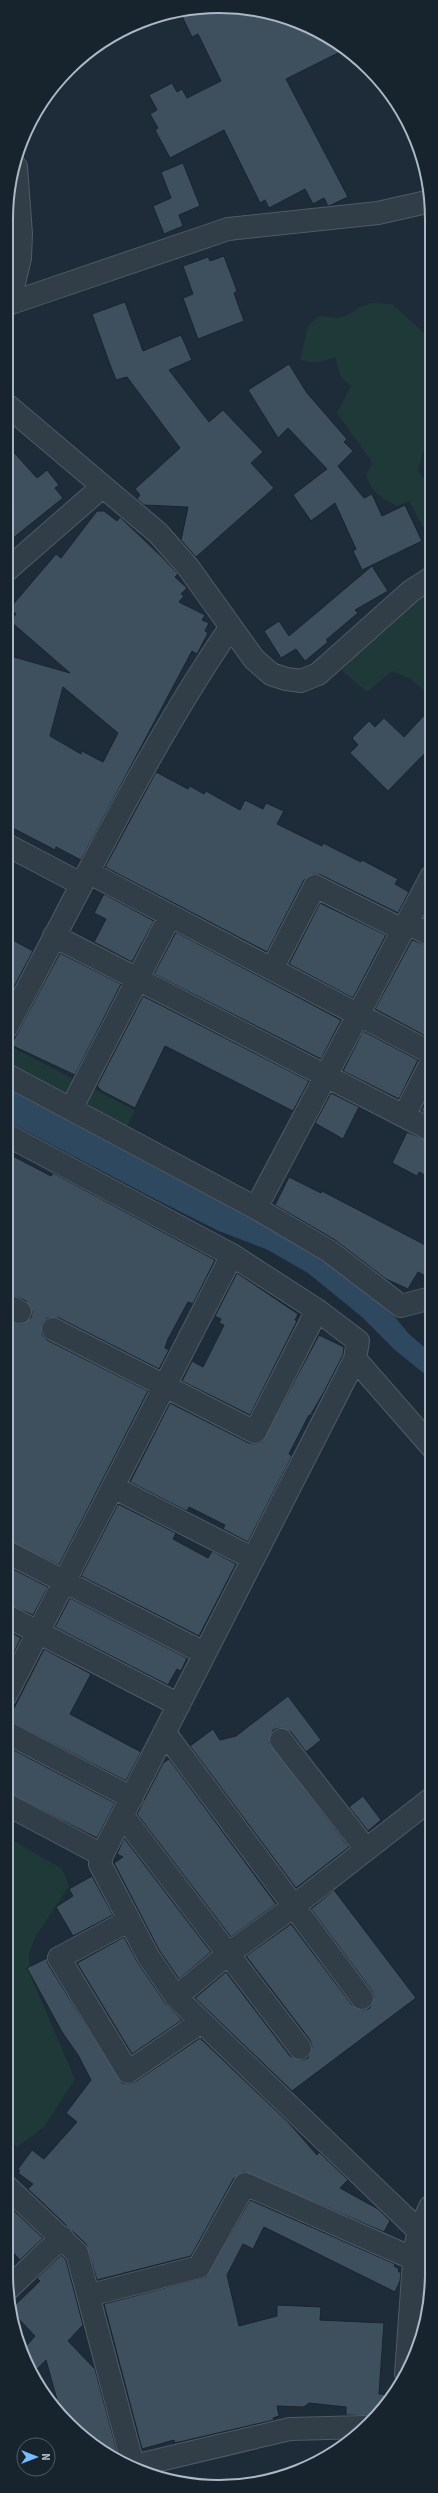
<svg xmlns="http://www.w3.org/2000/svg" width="438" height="2493" font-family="'Source Sans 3',sans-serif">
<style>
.green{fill:#1f3939}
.water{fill:#2d485f}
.building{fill:#3e4f5d;stroke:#19252f;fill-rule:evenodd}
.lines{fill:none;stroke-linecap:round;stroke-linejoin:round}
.minor-casing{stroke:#4f5b67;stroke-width:24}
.minor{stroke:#313e48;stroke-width:22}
.rim{fill:none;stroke:#abb8c6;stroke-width:2}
</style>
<rect width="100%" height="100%" fill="#1d2c38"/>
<path class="green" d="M 373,303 L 392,304 L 425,334 L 431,335 L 431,439 L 423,452 L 418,471 L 431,489 L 431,533 L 423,527 L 409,501 L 396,506 C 381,498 371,491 366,475 L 372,462 L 337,413 L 351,386 L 341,377 L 335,357 C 321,363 315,364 300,360 L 308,326 L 319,316 L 338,318 L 350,314 L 357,308 Z
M 431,588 L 431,697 L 411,679 L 392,671 L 367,692 L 338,667 Z
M 8,1045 L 77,1081 L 66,1096 L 7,1066 Z
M 90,1087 L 135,1110 L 126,1129 L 88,1109 L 84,1099 Z
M 6,1815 L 11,1818 L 9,1838 L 62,1869 L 69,1886 L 36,1936 L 29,1953 L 29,1972 L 75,2079 L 44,2127 L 17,2147 L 6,2136 Z
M 430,2252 L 430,2302 L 412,2361 L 417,2313 L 425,2312 L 420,2303 L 423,2267 L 428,2264 Z"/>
<path class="water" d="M 7,1085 L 291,1235 L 390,1311 L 408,1333 L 431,1353 L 431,1379 L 396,1351 L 362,1317 L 308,1273 L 266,1249 L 219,1231 L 155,1199 L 7,1121 Z"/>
<path class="building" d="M 247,8 L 313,28 L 344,50 L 286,79 L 348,197 L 331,205 L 328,206 L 324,198 L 313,204 L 305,189 L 269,208 L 265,200 L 260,203 L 224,130 L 170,158 L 155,130 L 158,128 L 150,114 L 157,110 L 149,95 L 172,83 L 177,92 L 182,89 L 187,98 L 221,81 L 198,34 L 192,37 L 180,12 Z
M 183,163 L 200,206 L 179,215 L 183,226 L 164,234 L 153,206 L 171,198 L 161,172 Z
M 224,256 L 237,291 L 234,293 L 244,321 L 198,339 L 183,298 L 193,294 L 183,266 L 208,257 L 210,261 Z
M 125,302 L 143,351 L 181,335 L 192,360 L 169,370 L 209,422 L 223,410 L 263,452 L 251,463 L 274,488 L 196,557 L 181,540 L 188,507 L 144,505 L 137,499 L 140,495 L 135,489 L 180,448 L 127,377 L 116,380 L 109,362 L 92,314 Z
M 289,364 L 307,393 L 347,439 L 344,442 L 353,451 L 338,466 L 364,498 L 372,494 L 382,516 L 405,505 L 422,541 L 362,570 L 353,551 L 356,549 L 335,503 L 311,521 L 293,495 L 327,469 L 288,428 L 278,438 L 248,390 Z
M 8,446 L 37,478 L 47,470 L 59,485 L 55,488 L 63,498 L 7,543 Z
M 97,511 L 104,511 L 117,521 L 120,517 L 163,558 L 178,574 L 175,577 L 187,588 L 181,594 L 184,596 L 179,602 L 205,615 L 202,620 L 209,623 L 205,631 L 208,633 L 197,654 L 192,651 L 81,860 L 56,847 L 55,850 L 7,825 L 7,655 L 70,673 L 10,621 L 16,614 L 10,608 L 56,554 L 61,558 ZM 63,687 L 118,733 L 103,762 L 82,751 L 81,754 L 50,736 Z
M 372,566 L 388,591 L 355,610 L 358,613 L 326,640 L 328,642 L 305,661 L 296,649 L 281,658 L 264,631 L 279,621 L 289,636 Z
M 431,708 L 431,747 L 388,791 L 350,753 L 358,745 L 352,738 L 369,721 L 375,727 L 384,718 L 404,737 Z
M 156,772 L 188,789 L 190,786 L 204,794 L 206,791 L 240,810 L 245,800 L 263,809 L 266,803 L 284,811 L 277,824 L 322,846 L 323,843 L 361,862 L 362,860 L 398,879 L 395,884 L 409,892 L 398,913 L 321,875 L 314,874 L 304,880 L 267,952 L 105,867 Z
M 104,894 L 154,921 L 132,962 L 94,942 L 106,919 L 94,913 Z
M 320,903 L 386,935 L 353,998 L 289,964 Z
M 431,904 L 431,921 L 424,917 Z
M 176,932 L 341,1020 L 321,1059 L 154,974 Z
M 7,937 L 33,951 L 7,1000 Z
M 412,940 L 431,947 L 431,1039 L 375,1009 Z
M 60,953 L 121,984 L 75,1075 L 11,1045 Z
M 143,996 L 309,1081 L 293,1111 L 165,1046 L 135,1108 L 102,1091 L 97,1086 Z
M 363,1031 L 418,1060 L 399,1099 L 343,1071 Z
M 431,1091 L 431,1116 L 421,1111 Z
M 331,1093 L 359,1107 L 343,1139 L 315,1123 Z
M 407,1132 L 431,1142 L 431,1178 L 419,1172 L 417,1176 L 392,1163 Z
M 7,1153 L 51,1176 L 53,1173 L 215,1260 L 193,1304 L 188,1302 L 168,1339 L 165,1348 L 169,1350 L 159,1369 L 59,1318 L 47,1318 L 42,1324 L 42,1335 L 47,1340 L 148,1391 L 59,1565 L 7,1540 L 7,1319 L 21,1324 L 31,1318 L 32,1312 L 26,1301 L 7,1293 Z
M 289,1177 L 321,1193 L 322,1191 L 431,1248 L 431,1279 L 418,1272 L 408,1289 L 386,1279 L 335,1240 L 275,1205 Z
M 237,1273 L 298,1314 L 295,1320 L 297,1321 L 250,1415 L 182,1381 L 192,1361 L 203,1367 L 224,1325 L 219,1323 L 221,1319 L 215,1316 Z
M 319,1335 L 344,1347 L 343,1355 L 324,1392 L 310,1416 L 309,1415 L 289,1454 L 292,1456 L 248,1542 L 223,1529 L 225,1525 L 189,1507 L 187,1511 L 130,1482 L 170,1403 L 249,1443 L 256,1444 L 262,1442 Z
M 118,1504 L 176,1533 L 173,1539 L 208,1558 L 212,1551 L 236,1564 L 199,1636 L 81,1576 Z
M 7,1566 L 48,1587 L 33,1615 L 7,1604 Z
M 70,1598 L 187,1658 L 181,1671 L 177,1669 L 168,1685 L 55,1627 Z
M 7,1630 L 21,1638 L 7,1667 Z
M 44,1649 L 91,1674 L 70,1714 L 141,1752 L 126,1781 L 8,1720 Z
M 288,1696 L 321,1740 L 306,1752 L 291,1732 L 280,1728 L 273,1730 L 269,1742 L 349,1847 L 296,1888 L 190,1746 L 213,1729 L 220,1740 L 236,1736 Z
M 6,1746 L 115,1803 L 97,1838 L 6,1792 Z
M 169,1759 L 276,1904 L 231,1937 L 137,1814 L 163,1763 Z
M 363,1796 L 381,1820 L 368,1831 L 349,1807 Z
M 124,1838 L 211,1952 L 179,1979 L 159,1950 L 114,1863 L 123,1857 L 117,1854 Z
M 92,1876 L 113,1915 L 73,1936 L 56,1907 L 73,1896 L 69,1889 Z
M 334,1890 L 416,1998 L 292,2091 L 195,1998 L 226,1972 L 290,2056 L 301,2060 L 308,2058 L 312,2047 L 310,2040 L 246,1956 L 291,1924 L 352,2005 L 363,2010 L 370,2008 L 374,1997 L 372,1991 L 311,1909 Z
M 124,1937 L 138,1963 L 166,2004 L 182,2020 L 132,2054 L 77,1963 Z
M 47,1958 L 48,1964 L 122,2083 L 128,2084 L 135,2082 L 200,2038 L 289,2123 L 317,2155 L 319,2152 L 348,2180 L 340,2188 L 378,2209 L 390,2221 L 384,2232 L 244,2172 L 234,2178 L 191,2256 L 97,2280 L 86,2244 L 28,2189 L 33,2184 L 18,2173 L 20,2171 L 18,2169 L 32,2150 L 44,2159 L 77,2122 L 66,2113 L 91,2080 L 78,2055 L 62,2032 L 27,1968 Z
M 250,2200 L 395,2264 L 394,2266 L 399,2269 L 398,2271 L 401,2273 L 400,2281 L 395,2292 L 264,2227 L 253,2249 L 243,2244 L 227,2275 L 239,2326 L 277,2316 L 277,2305 L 321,2307 L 320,2320 L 384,2323 L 379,2394 L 390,2395 L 373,2416 L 346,2415 L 346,2407 L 309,2403 L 304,2407 L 277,2406 L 279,2416 L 273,2418 L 274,2420 L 175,2443 L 174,2440 L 142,2449 L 104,2304 L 206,2277 Z
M 10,2207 L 43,2238 L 20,2260 L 6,2245 L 6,2210 Z
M 61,2255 L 66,2260 L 83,2325 L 68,2341 L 95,2369 L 118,2455 L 115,2456 L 68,2424 L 61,2414 L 46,2360 L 34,2372 L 22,2355 L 21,2352 L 35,2336 L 14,2314 L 13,2307 L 40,2281 L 37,2278 Z"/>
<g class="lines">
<g class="minor-casing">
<path id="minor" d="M 8,304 L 228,229 L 378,213 L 431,201
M 9,304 L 20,258 L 21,234 L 16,167
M 8,406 L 158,533 L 188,567 L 254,659 L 271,674 L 286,679 L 301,681 L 318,674 L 411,591 L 431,578
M 7,570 L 102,487
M 7,845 L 81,884
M 88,872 L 431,1053
M 407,923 L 431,935
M 54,936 L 431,1130
M 272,969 L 315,886 L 403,930
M 7,1027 C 79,893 144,754 230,628
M 7,1075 L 256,1208 L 329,1251 L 401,1306 L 431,1298
M 71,1109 L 170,916
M 404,1116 L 431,1063
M 7,1135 L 232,1255 L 317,1310 L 358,1341 L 355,1359 L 102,1855 L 100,1864 L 148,1956 L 176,1997 L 419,2231
M 256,1208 L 431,877
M 7,1305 L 20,1312
M 53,1329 L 255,1432 L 317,1310
M 355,1359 L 431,1446
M 113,1487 L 252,1558
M 7,1552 L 204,1653
M 7,1616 L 179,1705
M 6,1695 L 232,1255
M 6,1732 L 132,1798
M 165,1733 L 362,1998
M 281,1740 L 366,1849
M 6,1804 L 102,1855
M 123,1816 L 300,2048
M 128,1921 L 59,1958 L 128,2072 L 201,2022
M 176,1997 L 228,1954 L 294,1906 L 431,1799
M 6,2186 L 77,2253 L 134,2469
M 9,2288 L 62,2237
M 90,2295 L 199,2267 L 245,2184 L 414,2259
M 406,2374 L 415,2248 L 419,2231 L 430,2207
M 134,2466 L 290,2429 L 365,2427"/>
</g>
<use href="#minor" class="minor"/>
</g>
<path d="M0 0H438V2493H0ZM219 13H219A206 206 0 0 1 425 219V2274A206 206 0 0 1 219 2480H219A206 206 0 0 1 13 2274V219A206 206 0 0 1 219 13Z" fill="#17232d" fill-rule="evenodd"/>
<path class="rim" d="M219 13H219A206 206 0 0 1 425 219V2274A206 206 0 0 1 219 2480H219A206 206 0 0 1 13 2274V219A206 206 0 0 1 219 13Z"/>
<g transform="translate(36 2457) rotate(90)"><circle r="19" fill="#17232d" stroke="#525f6a"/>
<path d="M0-3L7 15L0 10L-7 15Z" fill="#76bcff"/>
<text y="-6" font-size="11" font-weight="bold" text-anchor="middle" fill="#abb8c6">N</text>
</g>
</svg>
